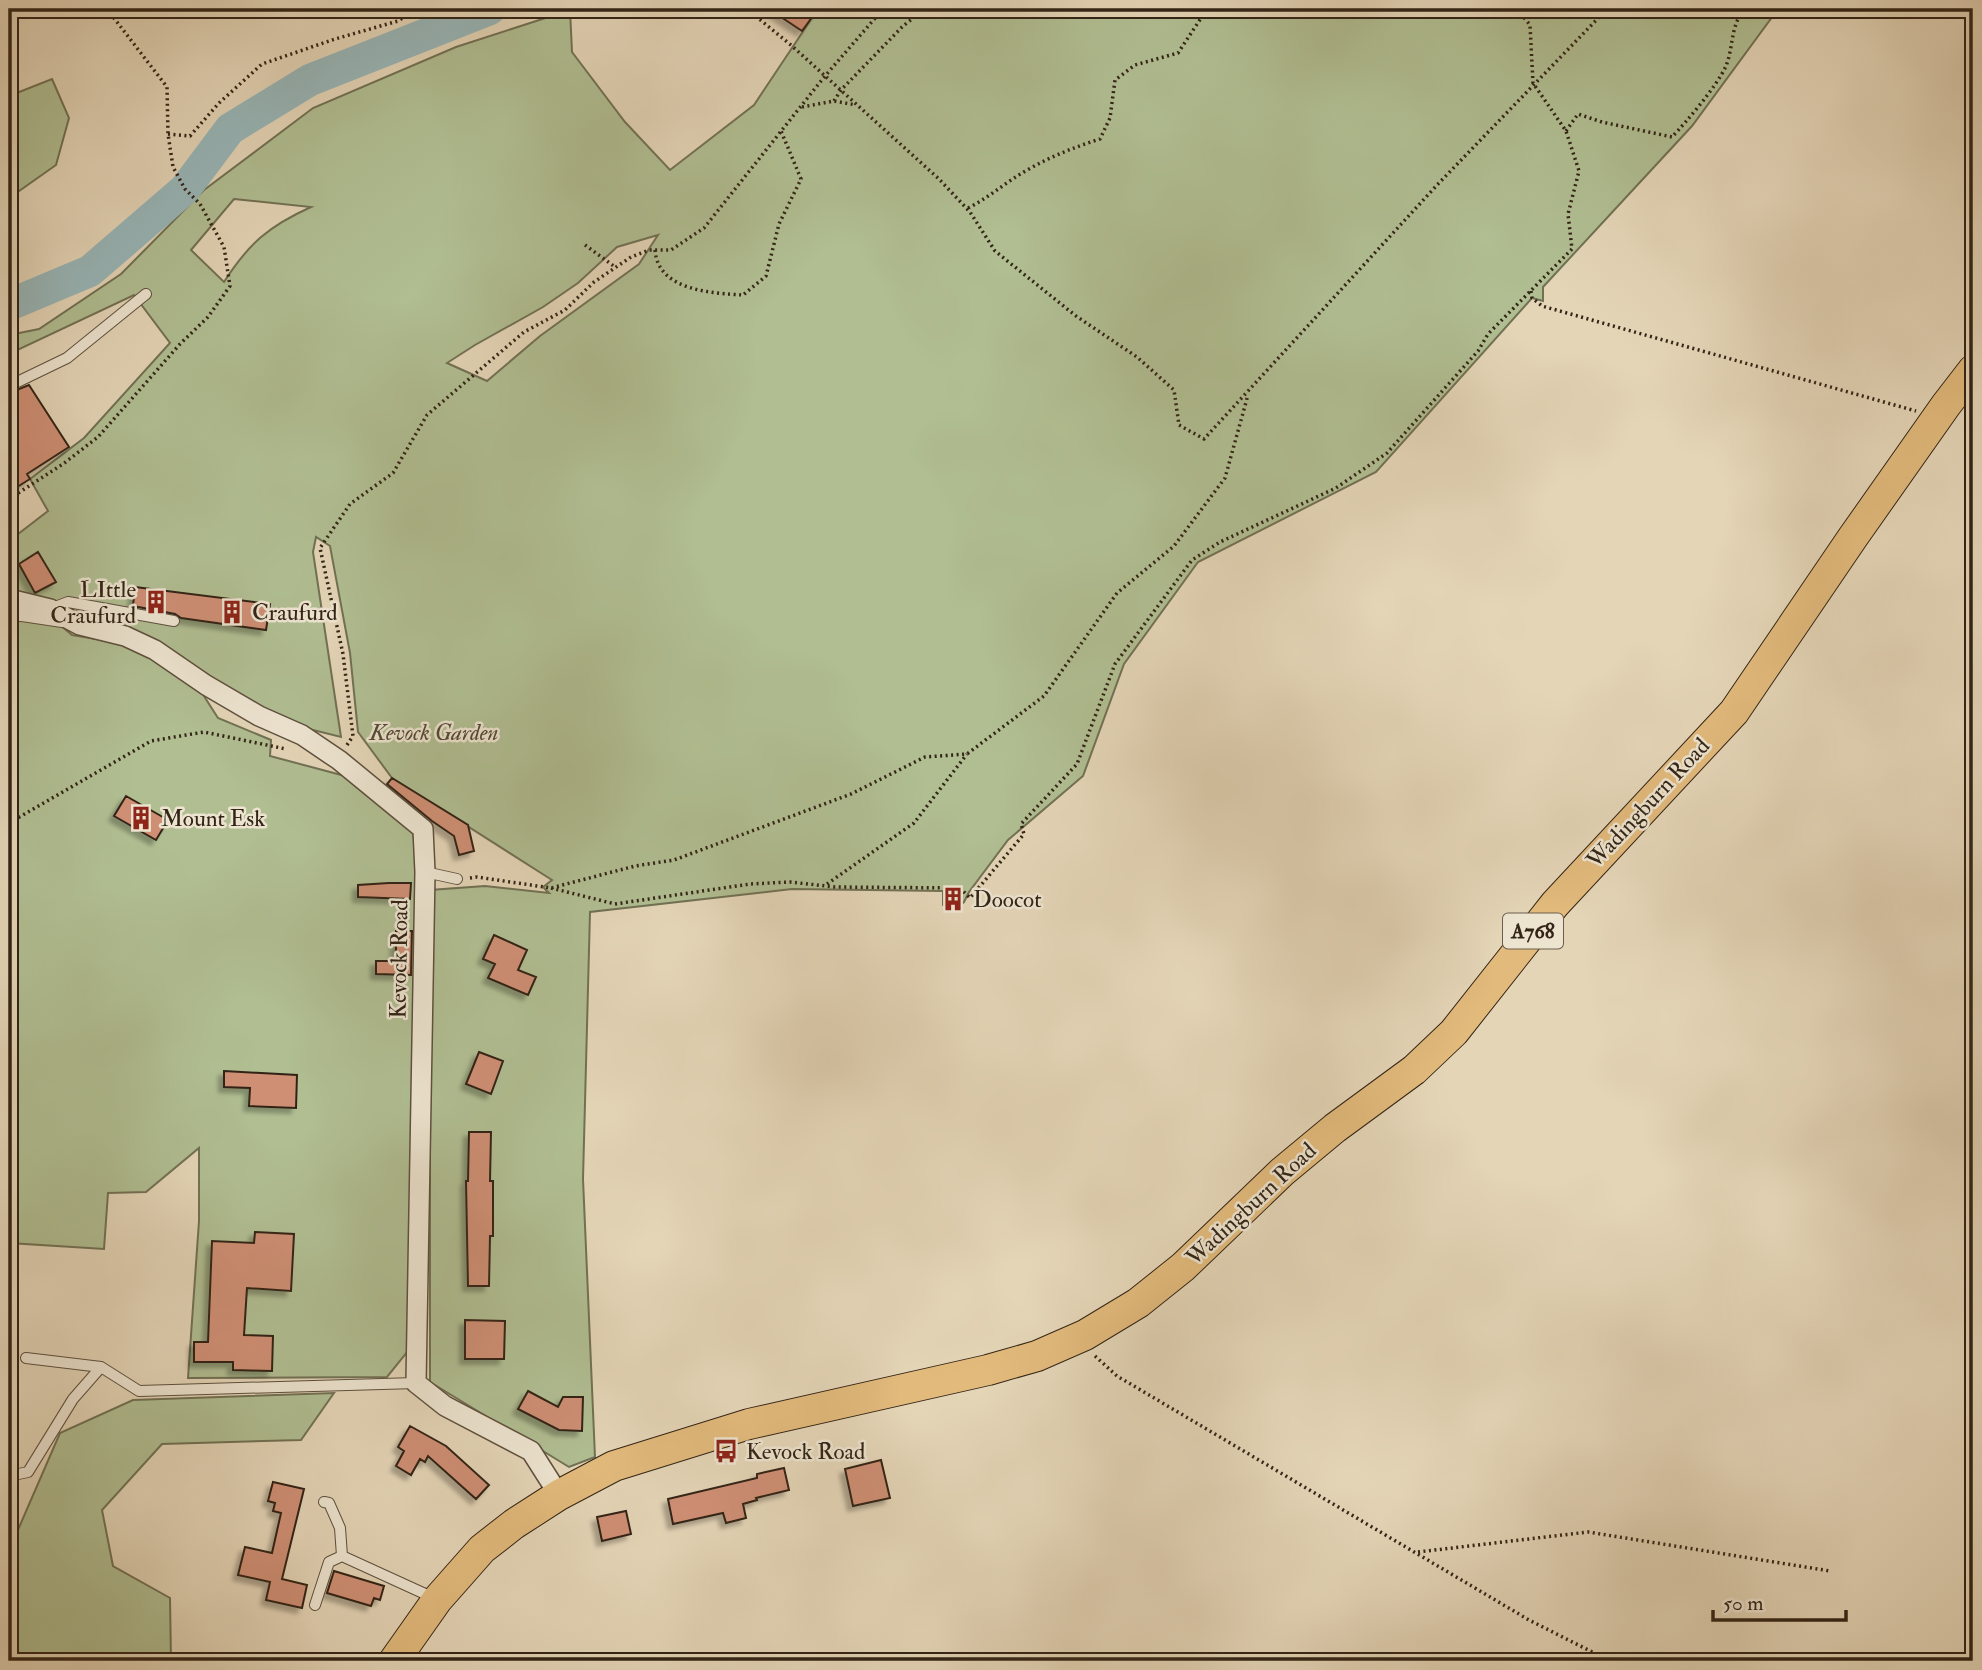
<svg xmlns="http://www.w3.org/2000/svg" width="1982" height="1670" font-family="'IM FELL Double Pica',serif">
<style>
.green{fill:#b0be92;stroke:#717154;stroke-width:2;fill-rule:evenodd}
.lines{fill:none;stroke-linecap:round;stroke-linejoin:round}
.river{stroke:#98b6b8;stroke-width:32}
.building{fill:#cf8f74;stroke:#322416;stroke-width:2;filter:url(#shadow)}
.lane-casing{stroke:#5e503e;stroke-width:12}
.street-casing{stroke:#5e503e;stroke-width:22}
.primary-casing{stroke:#322416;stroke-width:32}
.path{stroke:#322416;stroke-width:3.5;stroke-dasharray:2 3.5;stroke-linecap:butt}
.lane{stroke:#ede4d0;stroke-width:10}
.street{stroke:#ede4d0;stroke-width:19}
.primary{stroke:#e2ba7c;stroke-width:30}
.labels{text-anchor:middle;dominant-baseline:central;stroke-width:5;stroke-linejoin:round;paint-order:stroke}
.shield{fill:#ede4d0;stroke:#6a5e4e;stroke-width:2}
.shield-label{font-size:21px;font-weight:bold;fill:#322416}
.poi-label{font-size:23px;fill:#322416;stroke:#ede4d0;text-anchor:start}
.park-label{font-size:23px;font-style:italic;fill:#524a35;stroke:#ede4d0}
.street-label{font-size:23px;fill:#322416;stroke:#ede4d0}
</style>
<defs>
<filter id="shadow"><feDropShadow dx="-5" dy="5" stdDeviation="2" flood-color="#0004"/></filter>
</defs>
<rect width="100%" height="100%" fill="#e4d5b7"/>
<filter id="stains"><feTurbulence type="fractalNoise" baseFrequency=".00286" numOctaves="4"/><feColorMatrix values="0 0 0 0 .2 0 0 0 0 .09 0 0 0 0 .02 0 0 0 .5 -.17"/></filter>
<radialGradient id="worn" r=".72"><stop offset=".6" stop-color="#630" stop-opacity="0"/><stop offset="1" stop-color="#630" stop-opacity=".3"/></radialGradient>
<path class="green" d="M 818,9 L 1778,9 L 1692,126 L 1543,287 L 1543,301 L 1532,298 L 1376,472 L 1198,562 L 1124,664 L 1083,776 L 1008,840 L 969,892 L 964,902 L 953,910 L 943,905 L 943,891 L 792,889 L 590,912 L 583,1179 L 595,1457 L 569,1467 L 430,1382 L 430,890 L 485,886 L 549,893 L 543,887 L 552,880 L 392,778 L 358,732 L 350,653 L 330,546 L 316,537 L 313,552 L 341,737 L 301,727 L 109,628 L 9,590 L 9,541 L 48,511 L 30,479 L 84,438 L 170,343 L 134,295 L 9,354 L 9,335 L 39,329 L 121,274 L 204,190 L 313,108 L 456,47 L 570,10 L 572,52 L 625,122 L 670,170 L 754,105 ZM 234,199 L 311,207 C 269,226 249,243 224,282 L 191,250 ZM 658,235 L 639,264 L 540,336 L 487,381 L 447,363 L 475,345 L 543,307 L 578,283 L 617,247 Z
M 52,79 L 69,118 L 56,165 L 12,196 L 9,196 L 9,96 Z
M 9,609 L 46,613 L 72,635 L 121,643 L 149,656 L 202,693 L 218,718 L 271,740 L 270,756 L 345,776 L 413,832 L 416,857 L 408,1351 L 387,1377 L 188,1378 L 199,1221 L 199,1148 L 146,1192 L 108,1193 L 104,1249 L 9,1243 Z
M 334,1393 L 301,1440 L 162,1444 L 102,1510 L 113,1566 L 170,1598 L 171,1661 L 9,1661 L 9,1538 L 14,1539 L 60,1433 L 133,1400 Z"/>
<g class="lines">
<path class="river" d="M 9,305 L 90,271 L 185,189 L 230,129 L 310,80 L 490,9"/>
</g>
<path class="building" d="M 769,9 L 818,9 L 802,31 Z
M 29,385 L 69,447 L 27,474 L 30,479 L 9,492 L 9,393 Z
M 38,552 L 56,582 L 35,593 L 19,564 Z
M 135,587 L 270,604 L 266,630 L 181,618 L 175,614 L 133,606 Z
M 392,778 L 468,825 L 474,851 L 459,855 L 454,836 L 432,821 L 387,784 Z
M 126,796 L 168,820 L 156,840 L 114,816 Z
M 389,883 L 411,883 L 410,899 L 358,897 L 358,885 Z
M 396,931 L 412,931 L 411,975 L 376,974 L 376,961 L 396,961 Z
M 494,935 L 527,950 L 518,970 L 536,977 L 528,995 L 488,978 L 495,964 L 483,959 Z
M 479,1052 L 503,1061 L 491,1094 L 466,1084 Z
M 224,1071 L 297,1075 L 296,1108 L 249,1106 L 250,1088 L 224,1087 Z
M 469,1132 L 491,1132 L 490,1181 L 493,1181 L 493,1236 L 490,1236 L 489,1286 L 468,1286 L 466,1181 L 468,1181 Z
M 255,1232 L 294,1234 L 291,1291 L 247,1288 L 244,1335 L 273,1336 L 272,1371 L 233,1370 L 233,1362 L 194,1362 L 194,1342 L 208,1342 L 212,1241 L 254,1243 Z
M 465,1320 L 505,1321 L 504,1359 L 465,1359 Z
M 528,1391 L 558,1407 L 563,1397 L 583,1397 L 582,1431 L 559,1430 L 518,1409 Z
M 410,1426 L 446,1446 L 489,1485 L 476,1499 L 428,1456 L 425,1462 L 420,1459 L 411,1475 L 396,1466 L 404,1451 L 398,1447 Z
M 881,1460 L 890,1498 L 853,1506 L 845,1469 Z
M 784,1468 L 789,1490 L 756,1498 L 757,1500 L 743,1504 L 746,1518 L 726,1523 L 723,1513 L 673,1524 L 668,1499 L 757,1478 L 757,1474 Z
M 273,1482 L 304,1489 L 282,1579 L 307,1585 L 302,1608 L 266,1600 L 270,1582 L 238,1575 L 245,1547 L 272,1553 L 281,1513 L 273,1511 L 275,1503 L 268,1501 Z
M 626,1511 L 631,1534 L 602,1541 L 597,1517 Z
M 334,1571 L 384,1586 L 380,1600 L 374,1598 L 371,1606 L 327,1593 Z"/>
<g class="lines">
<g class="lane-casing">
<path id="lane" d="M 9,386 L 67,358 L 146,294
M 50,609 L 68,602 L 174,621
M 9,616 L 22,616 L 62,622
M 425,872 L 457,879
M 26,1358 L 101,1367 L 139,1391 L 416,1383
M 9,1476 L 28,1472 L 73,1399 L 101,1367
M 324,1502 L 329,1503 L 340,1528 L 342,1556
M 315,1605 L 329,1562 L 342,1556 L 434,1598"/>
</g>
<g class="street-casing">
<path id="street" d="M 9,599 L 50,609 L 80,625 L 125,636 L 155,650 L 206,685 L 259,716 L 302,735 L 339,760 L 423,829 L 425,872 L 416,1383 L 445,1406 L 531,1451 L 559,1495"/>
</g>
<g class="primary-casing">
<path id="primary" d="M 394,1661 L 437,1600 L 482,1549 L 514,1524 L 559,1495 L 614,1466 L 749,1424 L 988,1370 L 1037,1356 L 1085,1335 L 1138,1303 L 1183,1267 L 1282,1172 L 1335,1128 L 1414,1070 L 1454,1032 L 1555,904 L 1734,712 L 1853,537 L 1946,405 L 1973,370"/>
</g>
<path class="path" d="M 747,9 L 792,46 L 939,179 L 970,212 L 995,251 L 1076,316 L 1137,357 L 1174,390 L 1179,425 L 1204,439 L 1438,184 L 1607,9
M 834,101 L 841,90 L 903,26 L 925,9
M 802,107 L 834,101 L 856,105
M 1566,131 L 1578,114 L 1602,122 L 1672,137 C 1687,121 1717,86 1726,66 C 1734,46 1730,25 1745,9
M 168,134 L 190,136 L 219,103 L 262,64 L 335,39 L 398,21 L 416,9
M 968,208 C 990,197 1007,181 1029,169 C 1052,156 1075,147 1100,139 L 1110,118 L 1115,80 L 1135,65 L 1178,53 L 1207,9
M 585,245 L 615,267
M 655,250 C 658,291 712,293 743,295 L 766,276 L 779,224 L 801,179 L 781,131
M 1531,291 L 1532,298 L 1542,306 L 1916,411
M 9,499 L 63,464 L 98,437 L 180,344 L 208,317 L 230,286 L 224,247 L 200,204 L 185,189 L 173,167 L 168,134 L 167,87 L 107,9
M 347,745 L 353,736 L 343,654 L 320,548 L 350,504 L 393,473 L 427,415 L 524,332 L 565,310 L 594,282 L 631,257 L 649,250 L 671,250 L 704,228 L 825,76 L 883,9
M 9,823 L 151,741 L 204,732 L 286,749
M 470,878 L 477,877 L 551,888 L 635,866 L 674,860 L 851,794 L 925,757 L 967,754 L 1044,696 L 1117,593 L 1174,546 L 1225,478 L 1248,395
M 827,884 L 914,823 L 967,754
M 551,888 L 615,904 L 750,884 L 790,882 L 835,887 L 960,888 L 970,898 L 1024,834 L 1021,824 L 1077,764 L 1115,664 L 1192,560 L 1220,542 L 1336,488 L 1387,453 L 1478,351 L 1488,334 L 1572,249 L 1568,214 L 1579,171 L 1566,131 L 1533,83 L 1530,25 L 1517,9
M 1095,1356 L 1117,1376 L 1529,1620 L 1610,1661
M 1418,1552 L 1588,1532 L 1830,1571"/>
<use href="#lane" class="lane"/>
<use href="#street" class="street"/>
<use href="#primary" class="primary"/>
</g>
<defs>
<g id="building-bare" transform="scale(1.89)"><path d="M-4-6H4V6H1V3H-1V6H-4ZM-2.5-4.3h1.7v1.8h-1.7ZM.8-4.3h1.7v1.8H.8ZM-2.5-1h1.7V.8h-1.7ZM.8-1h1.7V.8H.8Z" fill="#8f2418" stroke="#ede4d0" stroke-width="2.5" paint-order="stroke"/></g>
<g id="bus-bare" transform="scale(1.89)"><path d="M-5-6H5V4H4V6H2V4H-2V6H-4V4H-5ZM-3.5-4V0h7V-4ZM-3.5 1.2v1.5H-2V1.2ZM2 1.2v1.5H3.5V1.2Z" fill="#8f2418" stroke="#ede4d0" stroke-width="2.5" paint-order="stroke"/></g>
</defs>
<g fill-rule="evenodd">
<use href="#building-bare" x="156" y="602"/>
<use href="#building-bare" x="232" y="612"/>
<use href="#building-bare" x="141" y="818"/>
<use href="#building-bare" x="953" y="899"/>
<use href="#bus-bare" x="726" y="1451"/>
</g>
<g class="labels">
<rect class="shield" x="1503" y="913.5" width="60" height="35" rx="5"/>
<g class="shield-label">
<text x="1533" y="931">A768</text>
</g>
<g class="poi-label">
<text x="136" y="589" text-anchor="end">LIttle<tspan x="136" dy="26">Craufurd</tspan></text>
<text x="252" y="612">Craufurd</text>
<text x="161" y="818">Mount Esk</text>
<text x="973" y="899">Doocot</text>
<text x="746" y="1451">Kevock Road</text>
</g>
<g class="park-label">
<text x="434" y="732">Kevock Garden</text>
</g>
<g class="street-label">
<text transform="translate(1648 803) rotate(-47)">Wadingburn Road</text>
<text transform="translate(399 959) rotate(-89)">Kevock Road</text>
<text transform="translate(1251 1204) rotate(-43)">Wadingburn Road</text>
</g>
</g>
<rect width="1982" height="1670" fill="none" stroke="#e4d5b7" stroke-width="35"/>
<rect x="10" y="10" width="1961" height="1649" fill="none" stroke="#322416" stroke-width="3.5"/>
<rect x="18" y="18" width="1947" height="1635" fill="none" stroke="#322416" stroke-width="2"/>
<path d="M1713 1610v10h133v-10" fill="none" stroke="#322416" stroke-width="3.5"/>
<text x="1723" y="1610" font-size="21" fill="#322416" stroke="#ede4d0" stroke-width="5" paint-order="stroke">50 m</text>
<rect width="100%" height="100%" filter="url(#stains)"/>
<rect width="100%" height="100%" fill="url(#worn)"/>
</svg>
